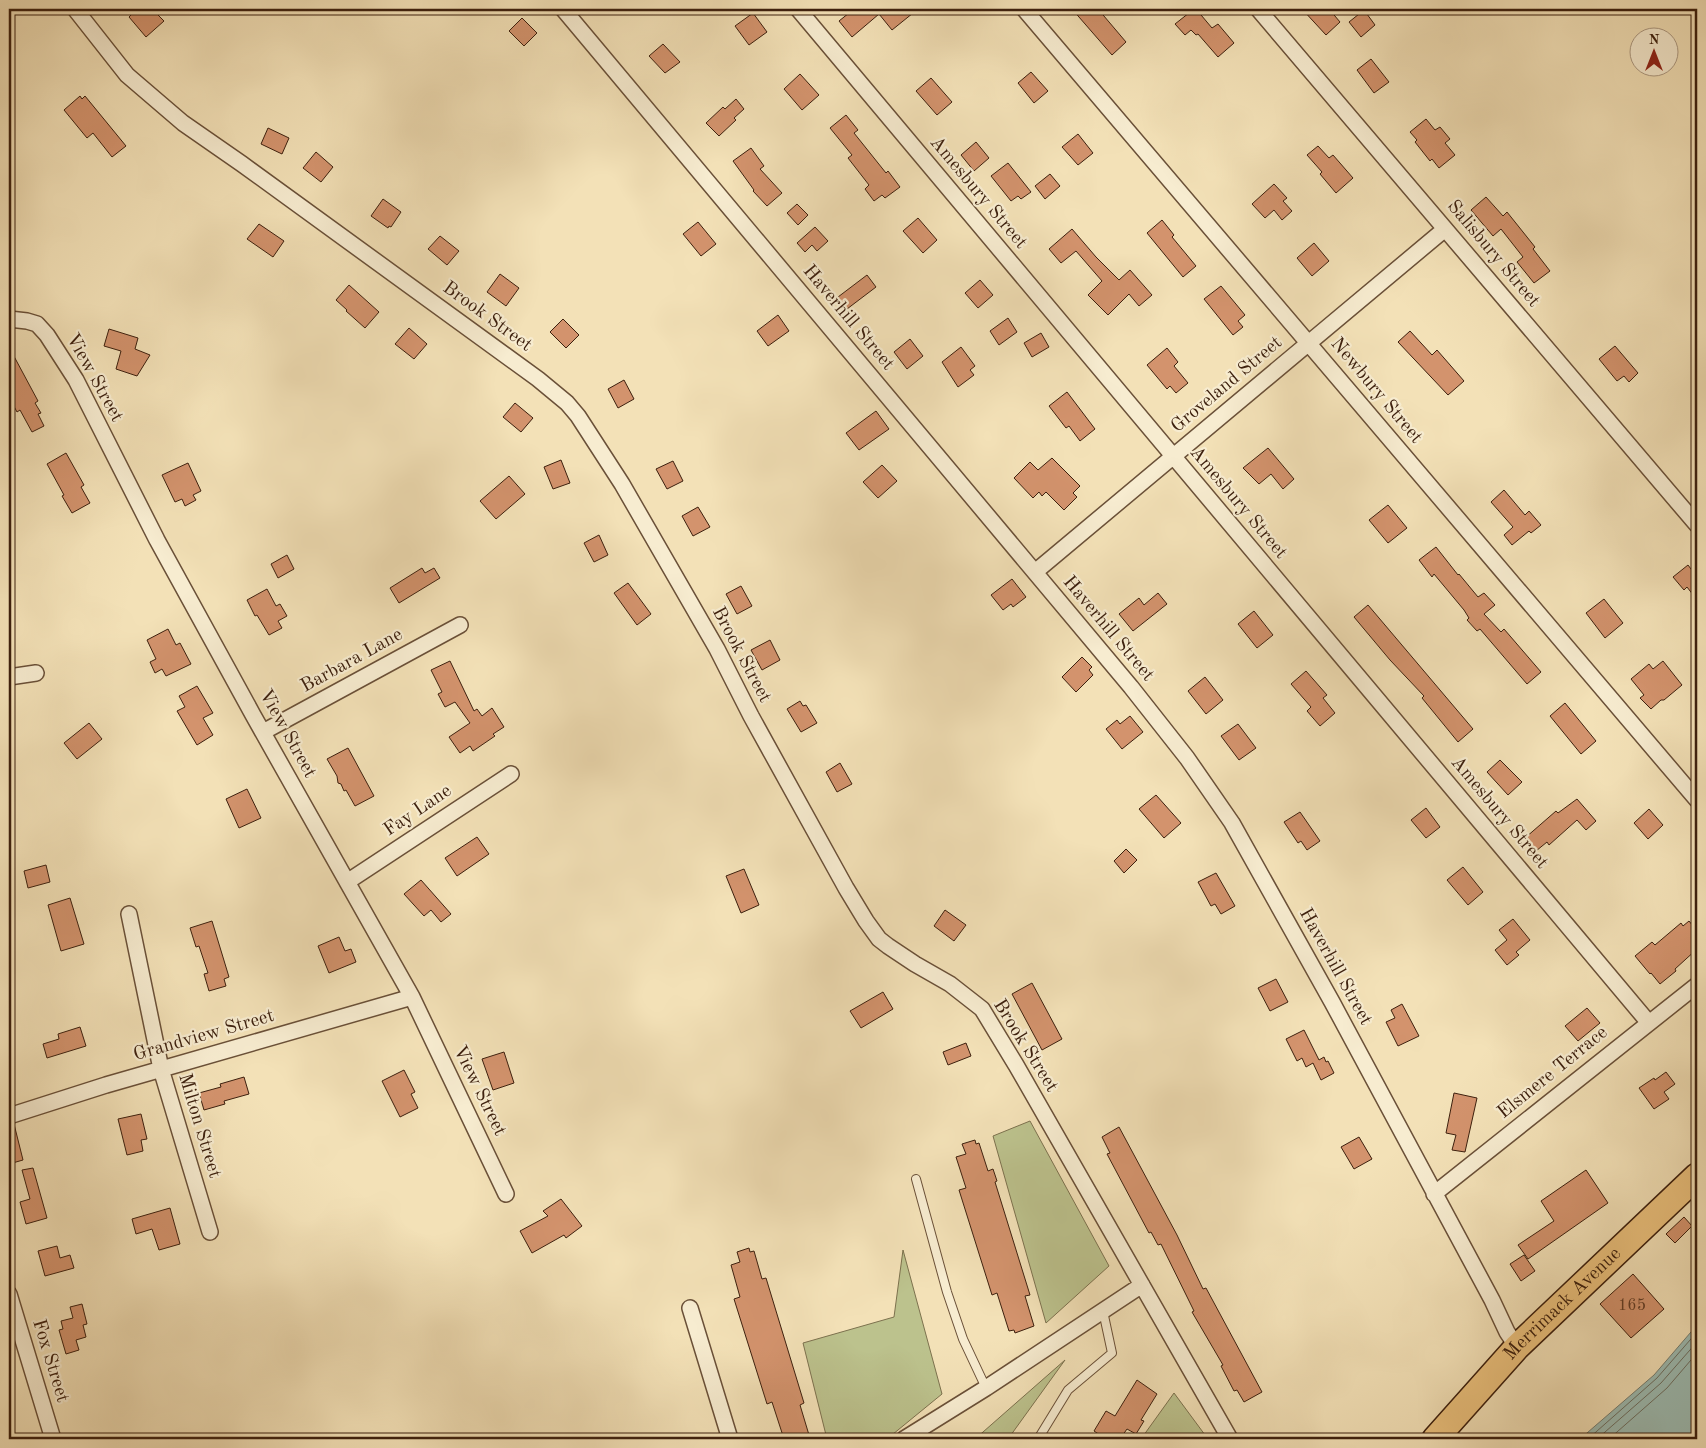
<svg xmlns="http://www.w3.org/2000/svg" width="1706" height="1448" font-family="'Old Standard TT',serif">
<style>
.green{fill:#bcc28d;stroke:#7c714e}
.water{fill:#9cbcb3;stroke:#767e71}
.lines{fill:none;stroke-linecap:round;stroke-linejoin:round}
.shore{stroke:#6c6e60;stroke-width:1}
.building{fill:#d3936d;stroke:#3d200e}
.lane-casing{stroke:#6a5038;stroke-width:10}
.street-casing{stroke:#6a5038;stroke-width:18}
.primary-casing{stroke:#3d200e;stroke-width:28}
.lane{stroke:#f7ecd0;stroke-width:8}
.street{stroke:#f7ecd0;stroke-width:15}
.primary{stroke:#eac07c;stroke-width:25}
.labels{text-anchor:middle;dominant-baseline:central;stroke-width:4.5;stroke-linejoin:round;paint-order:stroke}
.number-label{font-size:16px;fill:#623d26}
.street-label{font-size:19px;fill:#3d200e;stroke:#f7ecd0}
</style>
<rect width="100%" height="100%" fill="#f3e1b7"/>
<filter id="stains"><feTurbulence type="fractalNoise" baseFrequency=".004" numOctaves="4"/><feColorMatrix values="0 0 0 0 .2 0 0 0 0 .09 0 0 0 0 .02 0 0 0 .5 -.17"/></filter>
<radialGradient id="worn" r=".72"><stop offset=".6" stop-color="#630" stop-opacity="0"/><stop offset="1" stop-color="#630" stop-opacity=".3"/></radialGradient>
<path class="green" d="M 1030,1121 L 1109,1266 L 1046,1323 L 993,1136 Z
M 903,1250 L 942,1394 L 887,1439 L 827,1439 L 803,1343 L 894,1317 Z
M 1065,1360 L 1008,1439 L 975,1439 Z
M 1174,1393 L 1208,1439 L 1141,1439 Z"/>
<path class="water" d="M 1697,1325 L 1697,1439 L 1580,1439 L 1654,1375 Z"/>
<g class="lines">
<path class="shore" d="M 1588,1439 L 1657,1378 L 1697,1332
M 1597,1439 L 1661,1383 L 1697,1342
M 1609,1439 L 1667,1388 L 1697,1353"/>
</g>
<path class="building" d="M 125,9 L 152,9 L 164,21 L 146,37 L 129,17 L 131,15 Z
M 854,9 L 918,9 L 892,30 L 879,14 L 852,37 L 839,21 Z
M 1072,9 L 1098,9 L 1126,42 L 1112,55 Z
M 1194,9 L 1196,9 L 1212,28 L 1218,24 L 1234,43 L 1218,57 L 1198,34 L 1196,35 L 1191,30 L 1185,35 L 1175,24 Z
M 1302,9 L 1329,9 L 1340,22 L 1326,35 Z
M 1364,10 L 1375,25 L 1361,37 L 1349,22 Z
M 753,13 L 767,32 L 749,45 L 735,26 Z
M 522,18 L 537,33 L 524,46 L 509,31 Z
M 663,44 L 680,62 L 665,73 L 649,56 Z
M 1371,59 L 1389,82 L 1374,93 L 1357,70 Z
M 1031,72 L 1048,91 L 1034,103 L 1018,83 Z
M 800,74 L 819,95 L 802,110 L 784,89 Z
M 931,78 L 952,102 L 937,115 L 916,91 Z
M 80,96 L 82,99 L 85,96 L 126,146 L 112,157 L 93,133 L 87,138 L 64,110 Z
M 736,99 L 744,109 L 734,118 L 736,120 L 719,136 L 706,123 L 723,107 L 725,109 Z
M 846,115 L 858,130 L 854,133 L 886,173 L 888,171 L 900,187 L 885,198 L 882,195 L 874,201 L 865,189 L 869,185 L 848,158 L 852,155 L 830,128 Z
M 1426,119 L 1435,130 L 1440,127 L 1450,139 L 1445,143 L 1455,155 L 1439,168 L 1432,159 L 1430,161 L 1415,142 L 1417,140 L 1410,132 Z
M 268,128 L 289,138 L 282,154 L 261,144 Z
M 1078,134 L 1093,153 L 1078,165 L 1062,147 Z
M 976,142 L 989,158 L 974,171 L 961,155 Z
M 1318,146 L 1329,158 L 1333,155 L 1353,178 L 1336,193 L 1320,174 L 1322,172 L 1307,155 Z
M 751,148 L 764,166 L 760,169 L 782,193 L 767,206 L 753,191 L 754,190 L 733,161 Z
M 316,152 L 333,167 L 321,182 L 303,168 Z
M 1008,163 L 1031,192 L 1021,199 L 1018,196 L 1011,201 L 991,176 Z
M 1050,174 L 1060,186 L 1045,199 L 1035,186 Z
M 1274,184 L 1287,198 L 1283,201 L 1292,211 L 1282,220 L 1274,210 L 1265,218 L 1252,204 Z
M 1486,197 L 1503,216 L 1507,212 L 1535,247 L 1533,249 L 1550,271 L 1534,283 L 1517,262 L 1523,257 L 1501,229 L 1493,236 L 1471,210 Z
M 383,199 L 401,212 L 391,227 L 389,226 L 388,228 L 371,216 Z
M 797,204 L 808,215 L 798,225 L 787,213 Z
M 918,218 L 937,240 L 923,253 L 903,231 Z
M 1162,220 L 1174,235 L 1172,237 L 1196,266 L 1183,277 L 1147,233 Z
M 698,222 L 716,244 L 701,256 L 683,234 Z
M 259,224 L 284,241 L 273,257 L 247,239 Z
M 815,227 L 828,241 L 817,251 L 812,245 L 805,252 L 797,243 Z
M 1072,229 L 1096,257 L 1119,280 L 1130,270 L 1152,295 L 1139,306 L 1129,294 L 1108,315 L 1088,295 L 1102,281 L 1076,251 L 1061,263 L 1049,249 Z
M 440,236 L 459,251 L 447,265 L 428,249 Z
M 1314,243 L 1329,261 L 1312,276 L 1297,258 Z
M 500,274 L 519,288 L 506,306 L 487,292 Z
M 867,275 L 876,287 L 847,309 L 838,297 Z
M 980,280 L 993,295 L 978,308 L 965,293 Z
M 349,285 L 379,312 L 365,328 L 346,311 L 347,310 L 336,300 Z
M 1221,286 L 1245,315 L 1238,321 L 1243,327 L 1233,335 L 1204,299 Z
M 778,315 L 789,331 L 768,346 L 757,331 Z
M 1008,318 L 1017,332 L 999,345 L 990,331 Z
M 563,319 L 579,335 L 566,348 L 550,332 Z
M 409,328 L 427,344 L 414,359 L 395,344 Z
M 109,329 L 138,338 L 135,349 L 150,355 L 137,376 L 116,369 L 121,351 L 104,346 Z
M 1410,331 L 1432,355 L 1437,350 L 1464,381 L 1448,395 L 1398,342 Z
M 1041,333 L 1049,347 L 1032,357 L 1024,343 Z
M 910,339 L 923,356 L 907,369 L 894,352 Z
M 1615,346 L 1638,373 L 1629,382 L 1624,376 L 1617,381 L 1599,359 Z
M 9,347 L 38,401 L 35,403 L 41,413 L 38,414 L 44,426 L 32,432 L 20,410 L 17,412 L 9,397 Z
M 961,347 L 975,366 L 970,370 L 974,375 L 958,387 L 942,362 Z
M 1167,348 L 1178,362 L 1174,366 L 1188,383 L 1176,393 L 1170,386 L 1167,389 L 1147,365 Z
M 624,380 L 634,399 L 618,408 L 608,389 Z
M 1067,392 L 1095,429 L 1080,441 L 1069,426 L 1066,428 L 1049,406 Z
M 515,403 L 533,418 L 521,432 L 503,417 Z
M 876,411 L 889,429 L 859,450 L 846,433 Z
M 1268,448 L 1294,479 L 1283,489 L 1271,474 L 1259,484 L 1243,468 Z
M 66,453 L 84,485 L 81,487 L 90,503 L 72,513 L 62,496 L 64,495 L 47,464 Z
M 1052,458 L 1080,486 L 1073,493 L 1077,497 L 1064,510 L 1046,492 L 1042,496 L 1039,492 L 1033,498 L 1014,478 L 1030,462 L 1038,470 Z
M 561,460 L 570,483 L 553,489 L 544,467 Z
M 673,461 L 683,481 L 667,489 L 656,469 Z
M 188,463 L 201,491 L 193,495 L 196,500 L 185,506 L 182,499 L 175,502 L 162,475 Z
M 882,465 L 897,481 L 878,498 L 863,482 Z
M 509,476 L 525,494 L 496,519 L 480,501 Z
M 1504,490 L 1525,515 L 1529,511 L 1541,525 L 1531,533 L 1529,531 L 1512,545 L 1504,535 L 1513,527 L 1491,502 Z
M 1388,505 L 1407,528 L 1388,543 L 1369,520 Z
M 698,507 L 710,527 L 693,536 L 682,516 Z
M 599,535 L 608,555 L 594,562 L 584,543 Z
M 1436,547 L 1458,575 L 1459,574 L 1478,597 L 1484,593 L 1495,605 L 1484,614 L 1501,632 L 1504,629 L 1541,672 L 1527,684 L 1480,629 L 1477,631 L 1467,620 L 1469,618 L 1464,610 L 1434,574 L 1432,577 L 1419,560 Z
M 287,555 L 294,569 L 278,578 L 271,564 Z
M 1688,565 L 1697,577 L 1697,600 L 1687,587 L 1684,590 L 1673,577 Z
M 422,568 L 425,573 L 434,568 L 440,578 L 399,603 L 390,588 Z
M 1012,579 L 1026,597 L 1013,607 L 1011,604 L 1003,610 L 991,595 Z
M 628,583 L 651,614 L 637,625 L 614,593 Z
M 741,586 L 752,606 L 737,614 L 726,594 Z
M 267,589 L 276,606 L 280,604 L 287,616 L 278,621 L 282,628 L 269,635 L 257,615 L 255,616 L 247,600 Z
M 1158,593 L 1167,604 L 1133,631 L 1119,614 L 1139,598 L 1144,605 Z
M 1604,599 L 1623,623 L 1605,638 L 1586,613 Z
M 1368,605 L 1473,729 L 1458,742 L 1422,698 L 1424,696 L 1390,660 L 1354,617 Z
M 1254,611 L 1273,635 L 1257,648 L 1238,624 Z
M 168,629 L 176,645 L 180,643 L 191,664 L 166,676 L 162,669 L 155,673 L 150,662 L 156,659 L 147,640 Z
M 770,640 L 780,660 L 762,670 L 751,650 Z
M 1082,657 L 1092,667 L 1089,670 L 1093,675 L 1076,692 L 1062,677 Z
M 450,661 L 474,711 L 477,709 L 482,716 L 492,708 L 504,727 L 493,734 L 495,736 L 473,751 L 470,746 L 460,753 L 449,737 L 470,723 L 455,702 L 445,707 L 438,694 L 442,692 L 431,670 Z
M 1663,661 L 1682,685 L 1664,700 L 1661,700 L 1651,709 L 1640,698 L 1644,695 L 1631,679 L 1649,664 L 1653,669 Z
M 1306,671 L 1327,695 L 1323,698 L 1335,713 L 1320,726 L 1307,711 L 1311,707 L 1291,684 Z
M 1205,677 L 1223,700 L 1206,714 L 1188,691 Z
M 197,686 L 213,713 L 203,718 L 213,735 L 197,745 L 177,711 L 185,707 L 179,696 Z
M 800,701 L 803,706 L 806,705 L 817,723 L 801,732 L 787,709 Z
M 1565,703 L 1596,741 L 1581,754 L 1550,716 Z
M 1130,716 L 1143,732 L 1122,749 L 1106,729 L 1117,720 L 1120,724 Z
M 89,723 L 102,739 L 77,759 L 64,743 Z
M 1238,724 L 1256,748 L 1239,760 L 1221,736 Z
M 348,748 L 374,796 L 355,806 L 346,790 L 344,791 L 341,784 L 338,783 L 337,776 L 327,759 Z
M 1500,760 L 1522,782 L 1508,795 L 1487,772 Z
M 840,763 L 852,784 L 837,792 L 826,772 Z
M 247,789 L 261,818 L 239,828 L 226,799 Z
M 1156,795 L 1181,823 L 1164,838 L 1139,809 Z
M 1577,799 L 1596,821 L 1586,830 L 1577,820 L 1549,845 L 1547,842 L 1536,851 L 1525,838 L 1556,811 L 1558,813 Z
M 1426,808 L 1440,827 L 1426,838 L 1411,820 Z
M 1649,809 L 1663,825 L 1648,839 L 1634,823 Z
M 1300,812 L 1320,841 L 1307,850 L 1301,841 L 1298,843 L 1284,822 Z
M 477,837 L 489,854 L 457,876 L 445,858 Z
M 1126,849 L 1137,860 L 1124,873 L 1114,861 Z
M 46,865 L 50,882 L 28,888 L 24,871 Z
M 1463,867 L 1483,892 L 1468,905 L 1447,880 Z
M 744,869 L 759,905 L 741,913 L 726,876 Z
M 1216,873 L 1235,906 L 1221,914 L 1215,904 L 1211,906 L 1198,882 Z
M 421,880 L 451,914 L 441,922 L 431,910 L 424,916 L 404,894 Z
M 70,898 L 84,944 L 61,951 L 48,905 Z
M 945,910 L 966,925 L 954,941 L 934,926 Z
M 1513,919 L 1530,940 L 1516,952 L 1519,955 L 1507,965 L 1495,950 L 1507,940 L 1499,930 Z
M 212,921 L 229,977 L 224,979 L 226,986 L 209,991 L 204,974 L 208,973 L 199,946 L 196,947 L 190,928 Z
M 1689,921 L 1697,931 L 1692,936 L 1697,942 L 1697,949 L 1675,969 L 1676,971 L 1660,984 L 1651,973 L 1650,974 L 1635,956 L 1652,942 L 1655,945 L 1681,923 L 1683,926 Z
M 339,937 L 345,951 L 351,949 L 356,962 L 329,973 L 318,946 Z
M 1276,979 L 1288,1002 L 1270,1011 L 1258,988 Z
M 1032,983 L 1062,1039 L 1042,1050 L 1012,994 Z
M 883,992 L 893,1009 L 861,1028 L 850,1011 Z
M 1402,1004 L 1419,1036 L 1398,1046 L 1386,1022 L 1395,1018 L 1391,1010 Z
M 1587,1008 L 1600,1023 L 1578,1041 L 1565,1026 Z
M 80,1027 L 86,1046 L 47,1058 L 43,1044 L 59,1039 L 58,1034 Z
M 1304,1030 L 1319,1060 L 1324,1057 L 1326,1062 L 1328,1061 L 1334,1073 L 1321,1080 L 1313,1063 L 1306,1067 L 1302,1058 L 1297,1061 L 1286,1039 Z
M 966,1043 L 971,1056 L 948,1065 L 943,1052 Z
M 504,1052 L 514,1083 L 493,1090 L 482,1059 Z
M 404,1070 L 415,1092 L 411,1094 L 418,1108 L 400,1117 L 382,1081 Z
M 1666,1072 L 1675,1084 L 1664,1092 L 1669,1099 L 1654,1109 L 1639,1088 L 1654,1078 L 1655,1080 Z
M 244,1077 L 249,1094 L 224,1101 L 225,1104 L 204,1110 L 199,1093 L 221,1087 L 220,1084 Z
M 1454,1093 L 1477,1098 L 1465,1152 L 1452,1150 L 1456,1135 L 1446,1133 Z
M 141,1114 L 147,1139 L 141,1140 L 143,1151 L 127,1155 L 118,1119 Z
M 14,1124 L 23,1160 L 9,1164 L 9,1125 Z
M 1119,1127 L 1177,1235 L 1203,1289 L 1206,1288 L 1262,1392 L 1244,1402 L 1237,1390 L 1234,1391 L 1221,1366 L 1223,1365 L 1192,1312 L 1194,1311 L 1161,1244 L 1158,1245 L 1151,1232 L 1149,1233 L 1107,1154 L 1110,1153 L 1102,1137 Z
M 1359,1137 L 1372,1159 L 1354,1169 L 1341,1147 Z
M 975,1140 L 976,1144 L 979,1143 L 988,1171 L 993,1169 L 997,1181 L 995,1182 L 1030,1295 L 1025,1296 L 1034,1326 L 1015,1333 L 1014,1330 L 1009,1331 L 997,1293 L 992,1295 L 959,1190 L 966,1188 L 956,1157 L 966,1154 L 962,1144 Z
M 33,1168 L 47,1218 L 26,1224 L 20,1202 L 30,1199 L 22,1170 Z
M 1586,1170 L 1608,1203 L 1528,1259 L 1518,1245 L 1554,1221 L 1541,1201 Z
M 561,1199 L 582,1226 L 566,1238 L 564,1235 L 532,1253 L 520,1231 L 548,1216 L 543,1211 Z
M 170,1208 L 180,1244 L 159,1250 L 152,1229 L 136,1234 L 132,1219 Z
M 1684,1217 L 1692,1226 L 1675,1243 L 1666,1234 Z
M 57,1246 L 60,1258 L 70,1255 L 74,1268 L 45,1276 L 38,1251 Z
M 749,1248 L 750,1252 L 754,1251 L 762,1279 L 766,1278 L 804,1403 L 800,1405 L 809,1435 L 803,1437 L 803,1439 L 784,1439 L 772,1402 L 767,1404 L 734,1299 L 740,1297 L 731,1265 L 740,1262 L 737,1252 Z
M 1524,1255 L 1535,1271 L 1521,1281 L 1510,1264 Z
M 1633,1274 L 1664,1309 L 1631,1338 L 1600,1304 Z
M 82,1304 L 87,1324 L 83,1325 L 86,1337 L 76,1340 L 79,1350 L 66,1354 L 59,1330 L 63,1329 L 61,1321 L 73,1318 L 70,1307 Z
M 1137,1380 L 1157,1394 L 1141,1420 L 1144,1421 L 1136,1434 L 1127,1429 L 1120,1439 L 1098,1439 L 1100,1435 L 1094,1431 L 1106,1411 L 1115,1416 Z"/>
<g class="lines">
<g class="lane-casing">
<path id="lane" d="M 916,1179 L 947,1292 L 963,1339 L 986,1388
M 1038,1439 L 1068,1390 L 1112,1353 L 1103,1311"/>
</g>
<g class="street-casing">
<path id="street" d="M 75,9 L 127,75 L 183,123 L 242,164 L 538,379 L 567,403 L 578,416 L 622,484 L 717,649 L 751,716 L 846,888 L 866,921 L 879,939 L 888,946 L 915,964 L 950,984 L 982,1009 L 1016,1065 L 1230,1439
M 563,9 L 1131,687 L 1187,758 L 1232,823 L 1332,1002 L 1492,1300 L 1507,1332 L 1517,1347
M 798,9 L 1649,1023
M 1024,9 L 1697,800
M 1258,9 L 1697,525
M 9,319 L 27,321 L 37,324 L 47,335 L 76,380 L 157,540 L 253,715 L 412,997 L 506,1194
M 1035,572 L 1445,229
M 9,677 L 36,673
M 263,732 L 460,625
M 347,882 L 511,774
M 129,914 L 161,1069 L 210,1232
M 9,1116 L 106,1085 L 412,997
M 1434,1194 L 1697,985
M 9,1294 L 53,1439
M 690,1308 L 730,1439
M 904,1439 L 986,1388 L 1142,1285"/>
</g>
<g class="primary-casing">
<g id="primary">
<path id="s1" d="M 1435,1439 L 1517,1347 L 1697,1176"/>
</g>
</g>
<use href="#lane" class="lane"/>
<use href="#street" class="street"/>
<use href="#primary" class="primary"/>
</g>
<g class="labels">
<g class="number-label">
<text x="1632" y="1306">165</text>
</g>
<g class="street-label">
<text transform="translate(978 193) rotate(50)">Amesbury Street</text>
<text transform="translate(1493 254) rotate(50)">Salisbury Street</text>
<text transform="translate(487 317) rotate(36)">Brook Street</text>
<text transform="translate(848 318) rotate(50)">Haverhill Street</text>
<text transform="translate(94 378) rotate(61)">View Street</text>
<text transform="translate(1227 385) rotate(-40)">Groveland Street</text>
<text transform="translate(1376 391) rotate(50)">Newbury Street</text>
<text transform="translate(1238 503) rotate(50)">Amesbury Street</text>
<text transform="translate(1108 629) rotate(50)">Haverhill Street</text>
<text transform="translate(741 655) rotate(62)">Brook Street</text>
<text transform="translate(352 661) rotate(-29)">Barbara Lane</text>
<text transform="translate(287 734) rotate(61)">View Street</text>
<text transform="translate(418 811) rotate(-34)">Fay Lane</text>
<text transform="translate(1499 813) rotate(50)">Amesbury Street</text>
<text transform="translate(1335 967) rotate(61)">Haverhill Street</text>
<text transform="translate(204 1036) rotate(-16)">Grandview Street</text>
<text transform="translate(1025 1046) rotate(58)">Brook Street</text>
<text transform="translate(1553 1073) rotate(-39)">Elsmere Terrace</text>
<text transform="translate(479 1091) rotate(64)">View Street</text>
<text transform="translate(199 1126) rotate(73)">Milton Street</text>
<text stroke="none"><textPath href="#s1" startOffset="186">Merrimack Avenue</textPath></text>
<text transform="translate(50 1361) rotate(73)">Fox Street</text>
</g>
</g>
<rect width="1706" height="1448" fill="none" stroke="#f3e1b7" stroke-width="30"/>
<rect x="10" y="10" width="1686" height="1428" fill="none" stroke="#3d200e" stroke-width="2.5"/>
<rect x="15" y="15" width="1676" height="1418" fill="none" stroke="#3d200e"/>
<g transform="translate(1654 52)"><circle r="24" fill="#f7ecd0" stroke="#ad9a82"/>
<path d="M0-4L9 19L0 12L-9 19Z" fill="#8f2418"/>
<text y="-8" font-size="14" font-weight="bold" text-anchor="middle" fill="#3d200e">N</text>
</g>
<rect width="100%" height="100%" filter="url(#stains)"/>
<rect width="100%" height="100%" fill="url(#worn)"/>
</svg>
